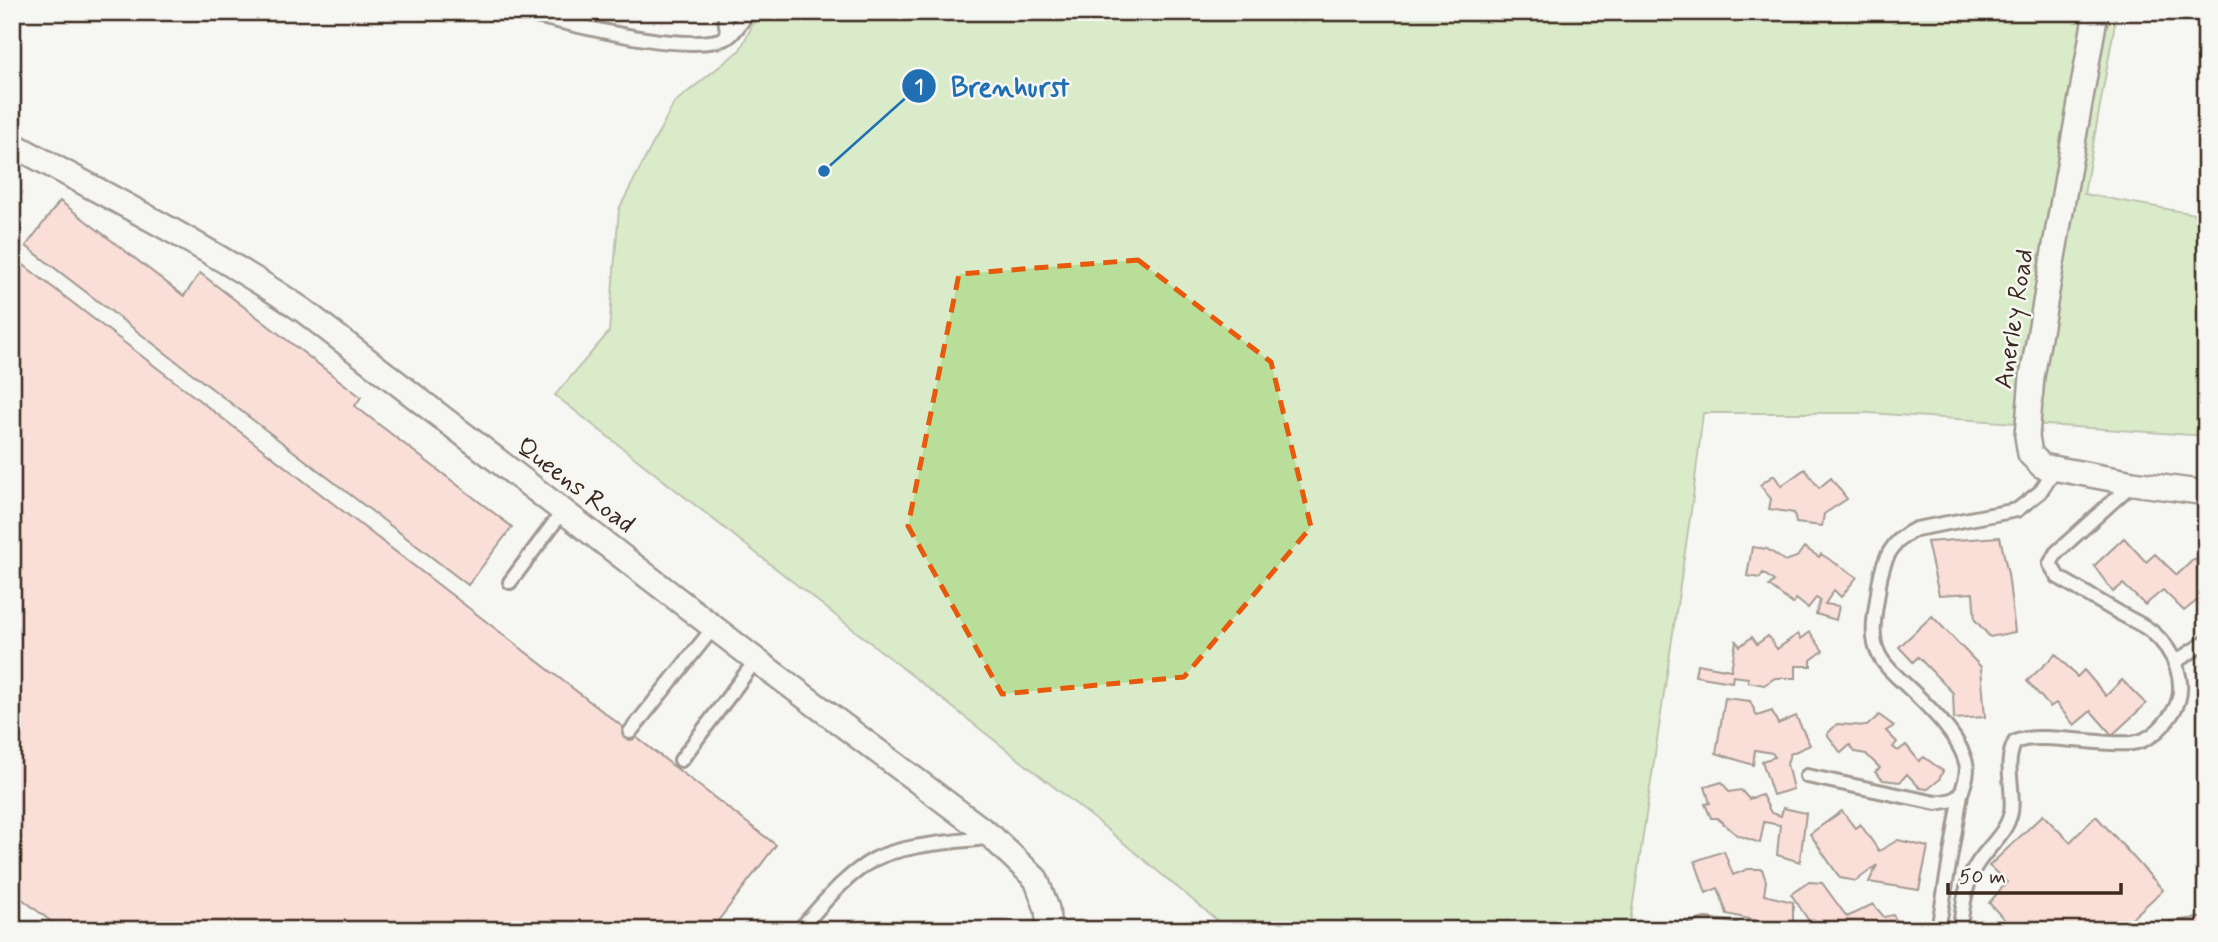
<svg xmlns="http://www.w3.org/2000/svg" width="2218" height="942" font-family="Mynerve,sans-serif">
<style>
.green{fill:#b8de9a;stroke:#7a845c;stroke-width:2}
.building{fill:#ffc3bb;stroke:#3b2a1e;stroke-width:2}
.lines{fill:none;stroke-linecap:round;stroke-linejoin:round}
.lane-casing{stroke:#3b2a1e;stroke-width:18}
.street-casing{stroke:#3b2a1e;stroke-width:28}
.lane{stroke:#f6f6f2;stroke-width:12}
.street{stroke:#f6f6f2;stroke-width:23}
.marked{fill:none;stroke:#e8590c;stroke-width:5;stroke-dasharray:14 9;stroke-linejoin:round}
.labels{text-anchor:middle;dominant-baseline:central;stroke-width:5;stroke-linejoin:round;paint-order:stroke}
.street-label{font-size:26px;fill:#3b2a1e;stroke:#f6f6f2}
.leader{fill:none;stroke:#1f6fb2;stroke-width:2.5}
.callout-dot{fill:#1f6fb2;stroke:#f6f6f2;stroke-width:2.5}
.mark-label{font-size:21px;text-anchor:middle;font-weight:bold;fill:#fff}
.callout-label{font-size:28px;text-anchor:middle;font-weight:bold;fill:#1f6fb2;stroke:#f6f6f2;stroke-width:5;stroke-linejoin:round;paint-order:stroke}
</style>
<rect width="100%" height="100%" fill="#f6f6f2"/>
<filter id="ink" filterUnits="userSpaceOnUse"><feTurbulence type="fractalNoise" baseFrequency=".0143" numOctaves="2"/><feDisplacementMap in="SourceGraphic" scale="14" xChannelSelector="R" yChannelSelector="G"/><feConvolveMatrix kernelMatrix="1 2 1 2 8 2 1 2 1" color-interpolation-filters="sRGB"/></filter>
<g filter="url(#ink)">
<path class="green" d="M 759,12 L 2117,12 L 2084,194 L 2206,216 L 2206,436 L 1869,413 L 1703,413 L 1693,497 L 1629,930 L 1229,930 L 1091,816 L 555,395 L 609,332 L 619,209 L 674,103 L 740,50 Z"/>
<path class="building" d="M 60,201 L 184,296 L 200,273 L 361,397 L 355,406 L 512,527 L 468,585 L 26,246 Z
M 12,256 L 776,845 L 711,930 L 62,930 L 12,891 Z
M 1805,469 L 1819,488 L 1831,478 L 1847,499 L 1824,514 L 1822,526 L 1796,523 L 1794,513 L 1769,509 L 1771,499 L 1760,485 L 1774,475 L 1781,486 Z
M 2000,537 L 2008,574 L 2015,632 L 1990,637 L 1975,620 L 1973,593 L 1939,595 L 1927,542 Z
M 2124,538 L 2146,562 L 2155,554 L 2177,575 L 2194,559 L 2206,571 L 2206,597 L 2204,595 L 2184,611 L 2163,590 L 2145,605 L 2123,584 L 2113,592 L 2094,566 Z
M 1752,547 L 1767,549 L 1785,561 L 1797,557 L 1804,547 L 1819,557 L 1821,554 L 1857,577 L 1841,597 L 1834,590 L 1825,604 L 1839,606 L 1836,620 L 1816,614 L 1820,600 L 1816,598 L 1808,608 L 1796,599 L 1793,604 L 1769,586 L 1774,581 L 1763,573 L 1760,578 L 1747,576 Z
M 1932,616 L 1981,667 L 1985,717 L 1954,719 L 1953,693 L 1918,657 L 1913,662 L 1899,647 Z
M 1810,632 L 1823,651 L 1811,660 L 1811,666 L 1796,666 L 1796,678 L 1775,678 L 1764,685 L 1748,682 L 1748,678 L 1733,676 L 1732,682 L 1695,676 L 1697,664 L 1731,670 L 1736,641 L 1740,646 L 1752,637 L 1757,644 L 1768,636 L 1777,649 L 1798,634 L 1801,639 Z
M 2056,654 L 2077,677 L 2084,670 L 2106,696 L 2122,680 L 2146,704 L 2112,735 L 2091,711 L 2074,725 L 2056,703 L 2050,707 L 2027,681 Z
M 1725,698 L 1750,701 L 1757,716 L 1772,711 L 1778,724 L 1796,716 L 1810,745 L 1790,754 L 1787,764 L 1793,789 L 1773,795 L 1762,761 L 1775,757 L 1772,753 L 1755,750 L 1753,765 L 1716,753 Z
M 1879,715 L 1894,726 L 1886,731 L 1897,742 L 1893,747 L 1898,751 L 1906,745 L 1919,761 L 1924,757 L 1943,771 L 1939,780 L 1928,789 L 1920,788 L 1907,774 L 1900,782 L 1883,780 L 1875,772 L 1880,768 L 1866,754 L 1855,752 L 1850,745 L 1841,753 L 1827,734 L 1837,724 L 1867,726 Z
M 1722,782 L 1729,792 L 1741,790 L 1749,799 L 1762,795 L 1771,813 L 1781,816 L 1783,808 L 1806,813 L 1800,862 L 1777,855 L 1780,825 L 1764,822 L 1760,843 L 1737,835 L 1717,818 L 1711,818 L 1705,804 L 1710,803 L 1705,787 Z
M 1842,811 L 1855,828 L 1860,824 L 1879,851 L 1898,840 L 1928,847 L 1919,890 L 1869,882 L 1877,865 L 1856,881 L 1840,878 L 1810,834 Z
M 2043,815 L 2070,842 L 2096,816 L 2163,890 L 2119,930 L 2014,930 L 1989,903 L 2007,882 L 1989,866 Z
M 1724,851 L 1733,875 L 1748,869 L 1762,869 L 1766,881 L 1764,895 L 1793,902 L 1793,929 L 1727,914 L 1718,888 L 1706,893 L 1695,861 Z
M 1809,882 L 1822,883 L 1847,917 L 1873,904 L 1884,917 L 1893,915 L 1903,930 L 1815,930 L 1791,894 Z
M 2206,917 L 2206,930 L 2172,930 L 2170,921 Z"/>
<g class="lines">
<g class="lane-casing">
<path id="lane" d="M 519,12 C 564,22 689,57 728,37 C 735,33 743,19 749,12
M 724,12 L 728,37
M 510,582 L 563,511
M 2175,662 L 2206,642
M 630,732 L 714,627
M 681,760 L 756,660
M 1807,776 L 1936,803 L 1953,800 L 1961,794 C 1964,784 1969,773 1966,763 C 1959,735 1927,705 1907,686 C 1894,674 1879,662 1875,644 C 1871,625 1877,604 1879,585 C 1883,559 1892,540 1916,529 L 2017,510 L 2040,492 L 2055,469
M 799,930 C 822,905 845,875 875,859 C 904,844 958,842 992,837
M 1692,930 L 1706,926 L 1733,930
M 1938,930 L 1961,794
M 1959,930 C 1963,910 1964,890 1973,871 C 1983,850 2006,836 2011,812 C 2015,788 2003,765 2015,742 C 2036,731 2102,746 2132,743 C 2150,741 2164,726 2173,712 C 2190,685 2174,650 2151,631 C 2143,625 2132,620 2123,615 C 2102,603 2080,590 2058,577 L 2050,564 L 2056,553 L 2133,483"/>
</g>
<g class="street-casing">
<path id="street" d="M 2096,12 L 2032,377 L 2027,436 L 2030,454 L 2042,466 L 2133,483 L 2206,493
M 12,144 C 111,198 211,248 304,311 L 756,660 L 992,837 L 1036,879 L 1047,909 L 1049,930"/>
</g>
<use href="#lane" class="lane"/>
<use href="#street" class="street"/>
</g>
</g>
<path d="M0 0H2218V942H0ZM 1138,260 L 1271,362 L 1311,527 L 1184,677 L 1002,694 L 908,526 L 959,274 Z" fill="#f6f6f2" fill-opacity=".55" fill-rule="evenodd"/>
<path class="marked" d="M 1138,260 L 1271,362 L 1311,527 L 1184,677 L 1002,694 L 908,526 L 959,274 Z"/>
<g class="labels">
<g class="street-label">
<text transform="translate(2015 319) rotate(-81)">Anerley Road</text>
<text transform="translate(575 486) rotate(37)">Queens Road</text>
</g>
</g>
<path class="leader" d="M824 171L919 86"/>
<g class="callout-dot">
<circle cx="824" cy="171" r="7"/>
<circle cx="919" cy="86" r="18"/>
</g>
<g class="mark-label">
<text x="919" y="93">1</text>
</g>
<g class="callout-label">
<text x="1010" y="96">Brenhurst</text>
</g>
<rect width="2218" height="942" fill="none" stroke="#f6f6f2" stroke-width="42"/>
<rect x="21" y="21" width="2176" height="900" fill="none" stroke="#3b2a1e" stroke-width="2.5" filter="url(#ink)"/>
<path d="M1948 883v10h173v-10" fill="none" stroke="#3b2a1e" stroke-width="3.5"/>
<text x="1959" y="883" font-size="21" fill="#3b2a1e" stroke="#f6f6f2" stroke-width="5" paint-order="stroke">50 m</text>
</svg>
